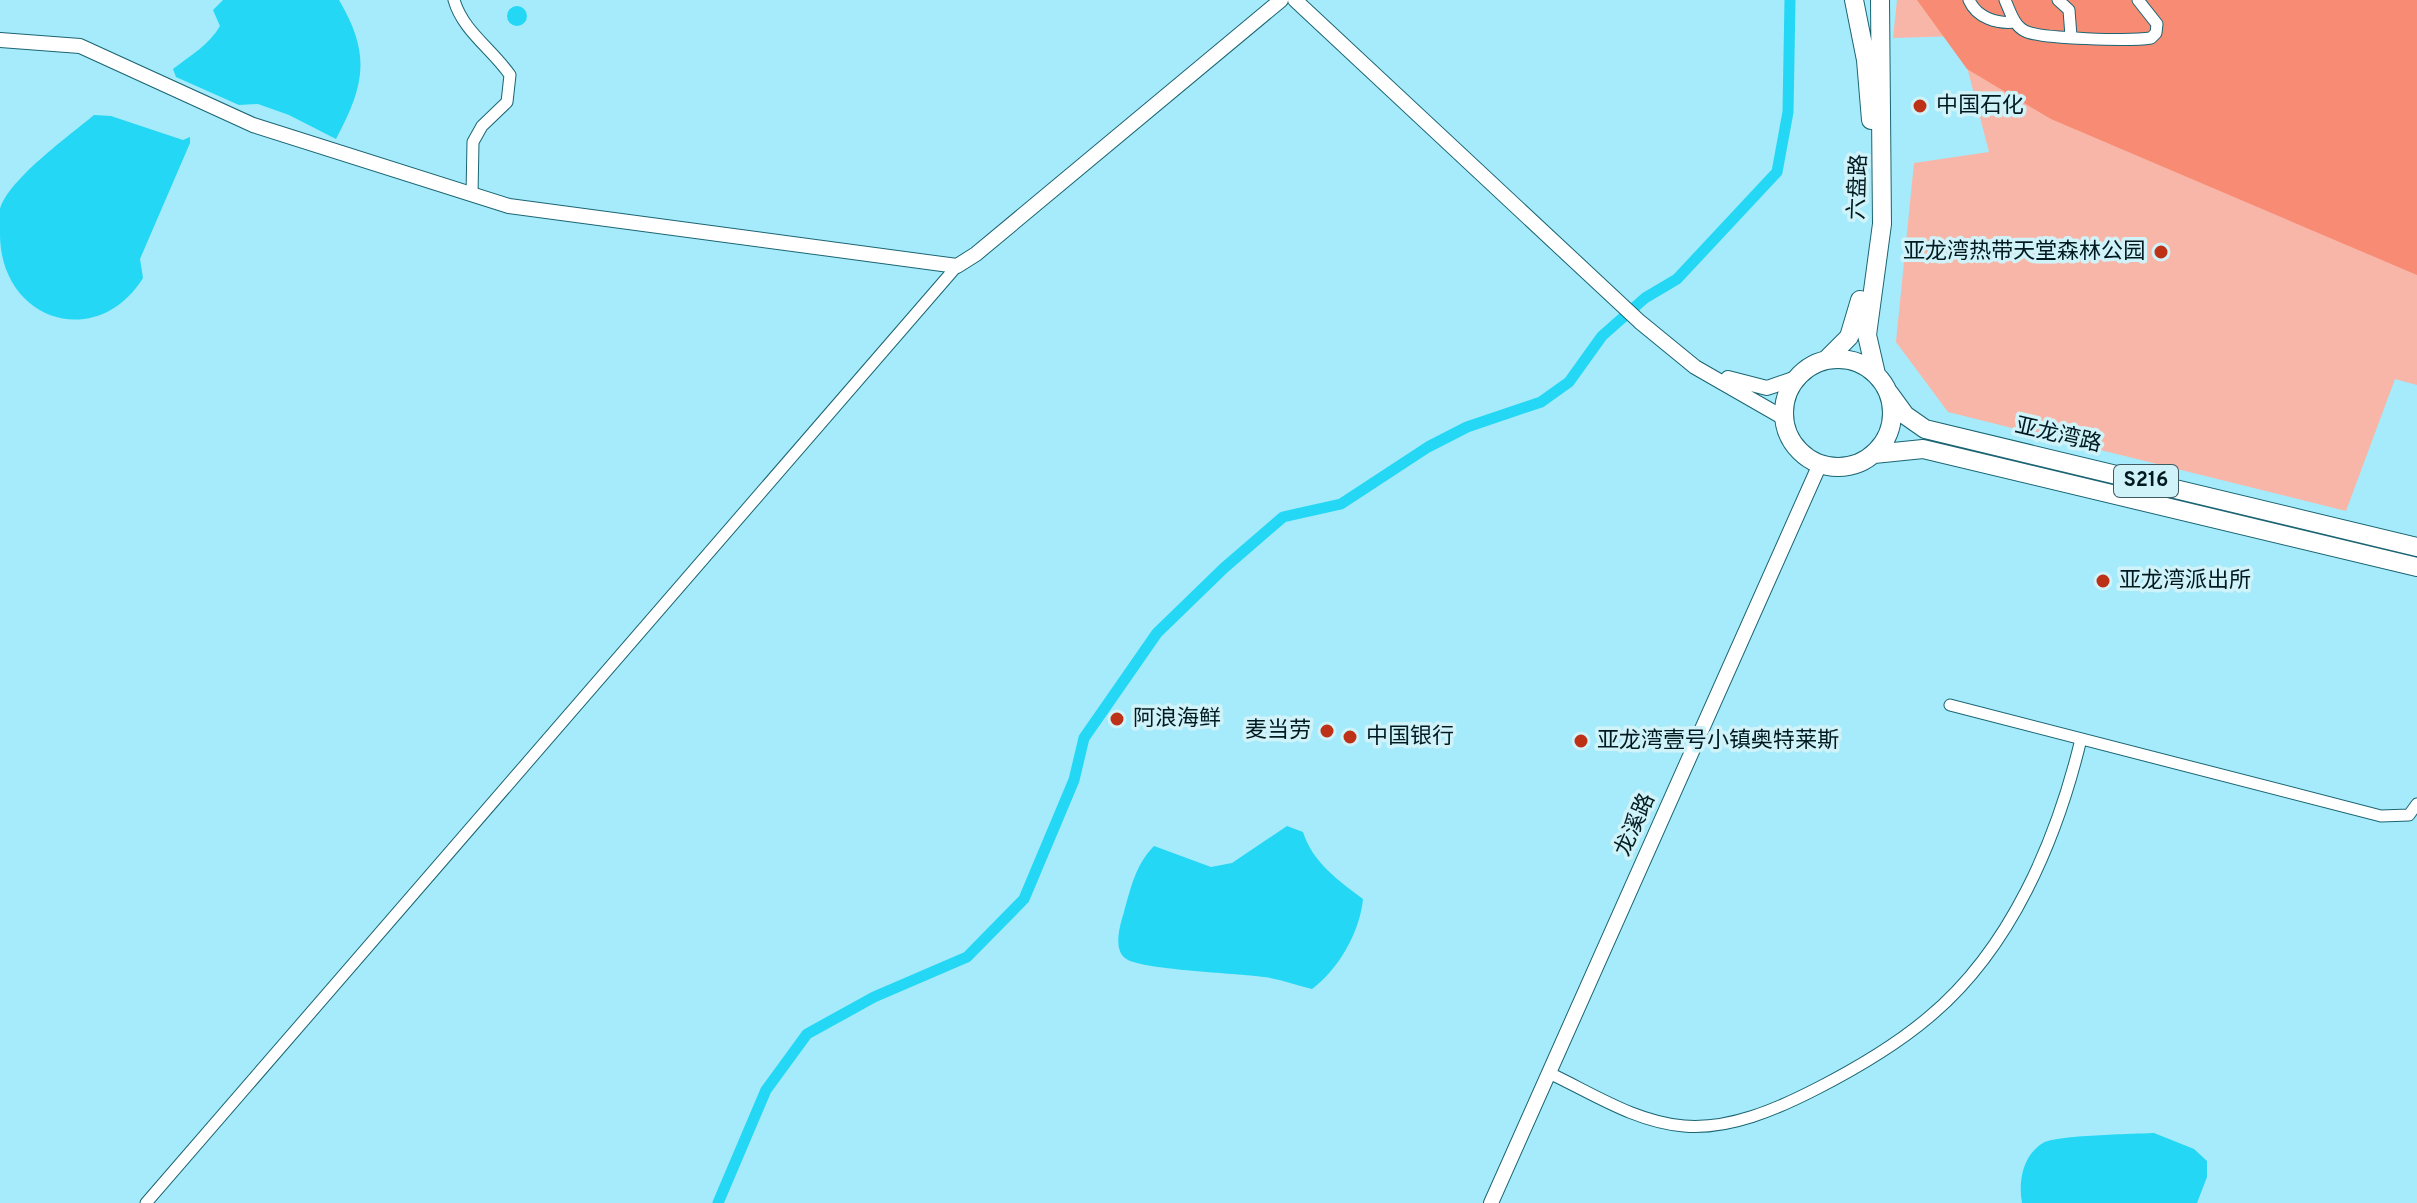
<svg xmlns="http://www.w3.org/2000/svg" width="2417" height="1203" font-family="Overpass,'Noto Sans SC',sans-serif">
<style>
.green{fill:#f7b6a8}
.forest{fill:#f78b74}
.water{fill:#23d7f5}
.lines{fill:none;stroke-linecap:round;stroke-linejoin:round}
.canal{stroke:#23d7f5;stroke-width:11}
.minor-casing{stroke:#1b6573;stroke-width:13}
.tertiary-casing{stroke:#1b6573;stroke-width:16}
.primary-casing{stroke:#1b6573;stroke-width:20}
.minor{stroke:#fff;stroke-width:11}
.tertiary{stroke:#fff;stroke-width:14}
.primary{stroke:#fff;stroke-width:18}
.poi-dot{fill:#bd3216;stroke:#d0f2f9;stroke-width:3}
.labels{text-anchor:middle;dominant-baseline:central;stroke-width:7;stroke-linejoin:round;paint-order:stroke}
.shield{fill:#d0f2f9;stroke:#3e5b61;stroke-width:2}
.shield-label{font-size:20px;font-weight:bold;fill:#001a20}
.poi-label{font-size:22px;fill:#001a20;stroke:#d0f2f9;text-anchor:start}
.street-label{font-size:22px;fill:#001a20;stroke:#d0f2f9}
</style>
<rect width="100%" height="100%" fill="#a5ebfb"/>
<path class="green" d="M 1897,0 L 2417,0 L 2417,385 L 2395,379 L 2346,511 L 1948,412 L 1896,342 L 1914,163 L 1989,152 L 1959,36 L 1893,38 Z"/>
<path class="forest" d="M 1917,0 L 2417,0 L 2417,275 L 2051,119 L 1967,69 Z"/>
<path class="water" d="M 223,0 L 339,0 C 371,54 365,85 336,139 L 289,115 L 258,104 L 239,105 L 176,77 L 173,69 C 191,55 209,45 220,26 L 213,10 Z
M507 16a10 10 0 1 1 20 0a10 10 0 1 1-20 0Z
M 94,115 L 111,116 L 183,140 L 190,137 L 190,143 L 140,259 L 143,278 C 97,352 0,321 0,234 C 0,227 0,216 0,209 C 9,179 69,136 94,115 Z
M 1287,826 L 1303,832 C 1313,863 1338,880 1363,899 C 1360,932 1338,970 1312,989 C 1296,985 1280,979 1264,977 C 1238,973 1138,970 1125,958 C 1113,949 1120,925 1124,912 C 1131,887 1136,864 1154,846 L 1211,867 L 1232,863 Z
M 2154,1133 L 2194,1149 L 2207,1161 L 2207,1177 L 2197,1203 L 2022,1203 C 2018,1181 2023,1155 2043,1143 C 2056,1135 2134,1134 2154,1133 Z"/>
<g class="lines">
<path class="canal" d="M 718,1203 L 766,1090 L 807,1034 L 874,997 L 967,957 L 1024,899 L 1074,780 L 1084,738 L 1157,633 L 1224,568 L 1283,517 L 1341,504 L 1428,447 L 1467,427 L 1541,402 L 1569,382 L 1602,336 L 1645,298 L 1677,279 L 1777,172 L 1788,112 L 1790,0"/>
<g class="minor-casing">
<path id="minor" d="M 454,0 C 463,31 491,48 510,75 L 507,102 L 482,126 L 473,142 L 472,195
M 1969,0 C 1977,18 1997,24 2015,22
M 2005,0 C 2010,11 2014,26 2025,31 C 2039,39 2132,41 2151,38 L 2156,33 L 2157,24 L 2138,0
M 2058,0 L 2069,10 L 2071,36
M 1950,705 L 2381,816 L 2409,815 L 2417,804
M 1549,1073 C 1592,1093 1635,1122 1684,1126 C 1729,1130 1777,1109 1816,1089 C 1855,1069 1896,1045 1929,1017 C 2011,949 2057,839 2081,739
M 146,1203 L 957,266"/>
</g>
<g class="tertiary-casing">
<path id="tertiary" d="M 1295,0 L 1640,322 L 1695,367 L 1784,418
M 0,40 L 80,46 L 253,125 L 509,206 L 957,266 L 976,254 L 1281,0
M 1728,378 L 1767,388 L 1796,378
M 1491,1203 L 1820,464"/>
</g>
<g class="primary-casing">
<path id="primary" d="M 1854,0 L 1866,60 L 1871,120
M1784 413a54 54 0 1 1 108 0a54 54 0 1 1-108 0Z
M 1826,360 L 1849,337 L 1860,300
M 1876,374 L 1867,335 L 1882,224 L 1880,0
M 1889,393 L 1905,415 L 1925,429 L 2417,547
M 1874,454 L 1923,449 L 2417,567"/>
</g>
<use href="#minor" class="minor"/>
<use href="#tertiary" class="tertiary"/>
<use href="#primary" class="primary"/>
</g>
<g class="poi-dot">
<circle cx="1920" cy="106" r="8"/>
<circle cx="2161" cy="252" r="8"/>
<circle cx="2103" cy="581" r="8"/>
<circle cx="1117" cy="719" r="8"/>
<circle cx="1327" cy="731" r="8"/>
<circle cx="1350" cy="737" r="8"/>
<circle cx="1581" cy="741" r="8"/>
</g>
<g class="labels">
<rect class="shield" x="2114" y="465" width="64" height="32" rx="6"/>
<g class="shield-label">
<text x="2146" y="481">S216</text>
</g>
<g class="poi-label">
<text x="1936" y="106">中国石化</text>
<text x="2145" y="252" text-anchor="end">亚龙湾热带天堂森林公园</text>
<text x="2119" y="581">亚龙湾派出所</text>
<text x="1133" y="719">阿浪海鲜</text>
<text x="1311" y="731" text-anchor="end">麦当劳</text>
<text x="1366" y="737">中国银行</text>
<text x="1597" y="741">亚龙湾壹号小镇·奥特莱斯</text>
</g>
<g class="street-label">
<text transform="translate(1859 187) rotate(-88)">六盘路</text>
<text transform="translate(2058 436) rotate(13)">亚龙湾路</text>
<text transform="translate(1636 825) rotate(-66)">龙溪路</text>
</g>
</g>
</svg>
